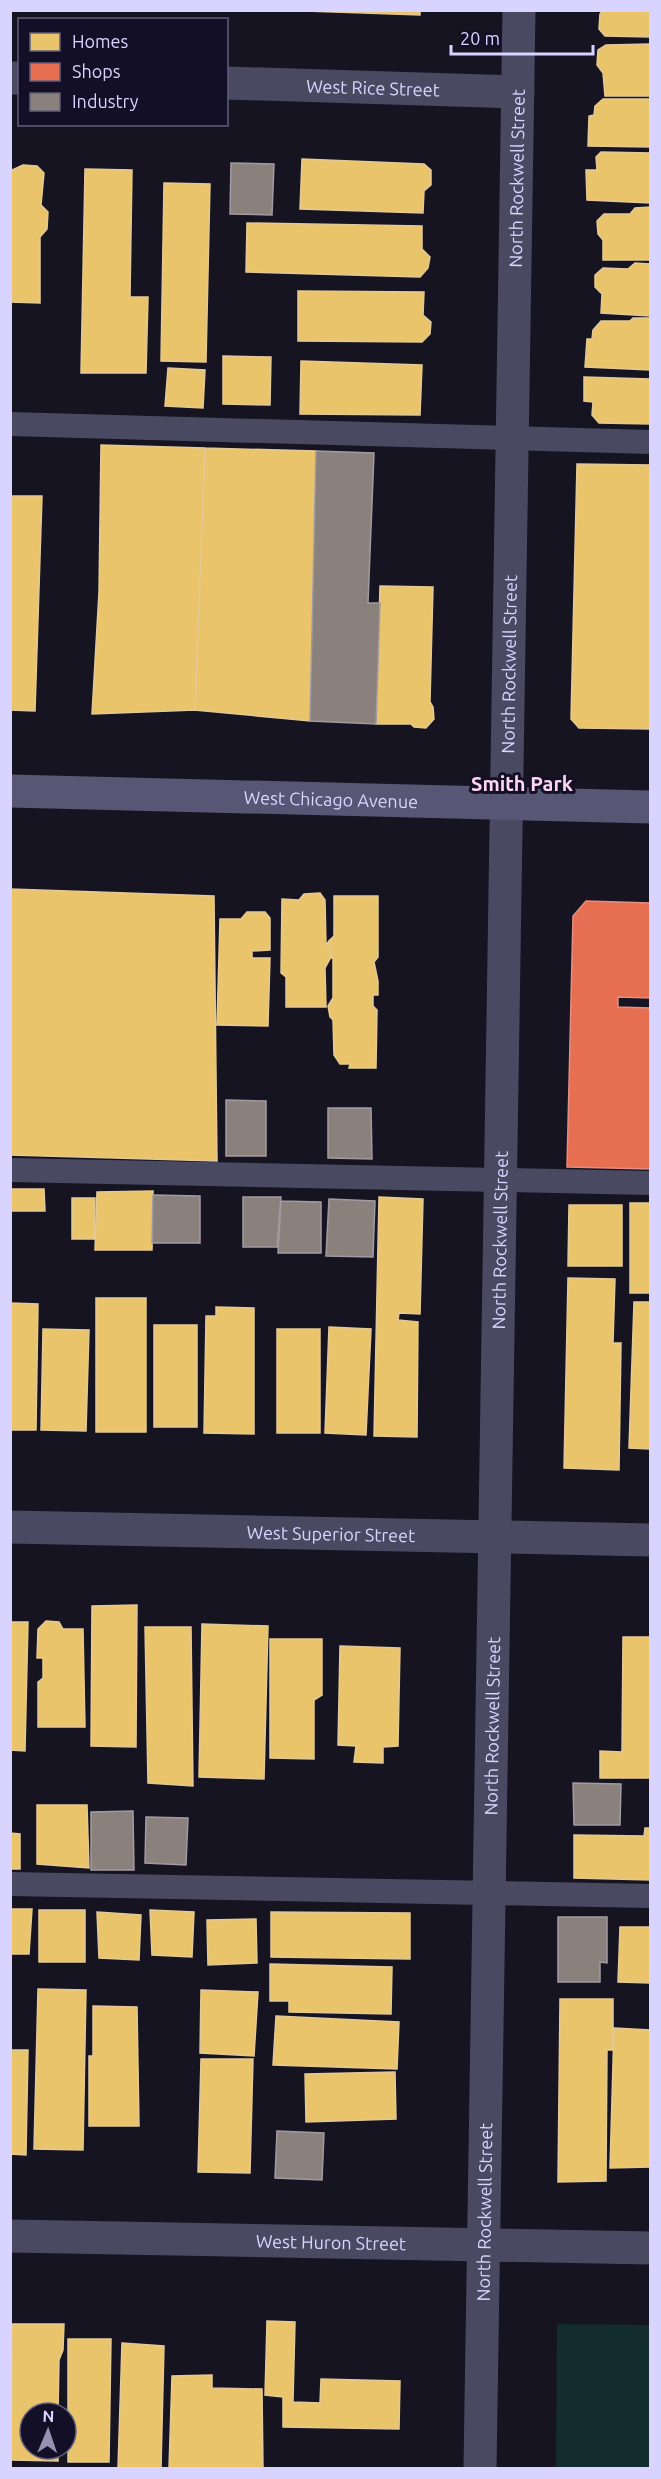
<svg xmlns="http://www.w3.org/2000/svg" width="661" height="2479" font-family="Ubuntu,sans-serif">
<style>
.green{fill:#132c2d}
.homes{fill:#e9c46a;stroke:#e4c997;stroke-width:1.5}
.shops{fill:#e76f51;stroke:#e38d85;stroke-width:1.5}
.industry{fill:#8a817c;stroke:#a29aa3;stroke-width:1.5}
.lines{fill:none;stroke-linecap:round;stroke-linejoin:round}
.service{stroke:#4a4962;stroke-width:24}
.minor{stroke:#4a4962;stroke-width:33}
.secondary{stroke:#575674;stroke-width:33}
.labels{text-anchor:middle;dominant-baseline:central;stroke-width:6;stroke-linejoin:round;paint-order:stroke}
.street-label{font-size:18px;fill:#d9d4ff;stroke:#130f26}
.neighbourhood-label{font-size:20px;font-weight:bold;fill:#ffd6f0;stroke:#130f26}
</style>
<rect width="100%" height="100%" fill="#161421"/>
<path class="green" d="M 557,2324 L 650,2325 L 650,2468 L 556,2468 Z"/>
<path class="homes" d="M 276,10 L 420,10 L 420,15 Z
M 603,10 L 650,10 L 650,37 L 605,36 L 599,29 L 600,14 Z
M 650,44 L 650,96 L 605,96 L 603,73 L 597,65 L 598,50 L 606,45 Z
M 603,99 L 650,99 L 650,147 L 588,146 L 589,116 L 594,115 L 595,106 Z
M 601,152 L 650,153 L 650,203 L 587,200 L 586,170 L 597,170 L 596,157 Z
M 302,159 L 424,164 L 431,170 L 431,185 L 424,191 L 423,213 L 300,209 Z
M 23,165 L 37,166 L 44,173 L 41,205 L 48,212 L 47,229 L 40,237 L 40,303 L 10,302 L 10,171 Z
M 85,169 L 132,170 L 130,297 L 148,297 L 146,373 L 81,373 Z
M 164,183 L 210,184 L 206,362 L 161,361 Z
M 650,207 L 650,260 L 603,260 L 603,240 L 598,234 L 597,221 L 604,214 L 630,214 L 635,208 Z
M 247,223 L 422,226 L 422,249 L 430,257 L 428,268 L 420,277 L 246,272 Z
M 635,263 L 650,264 L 650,316 L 601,313 L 602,294 L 595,287 L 595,275 L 603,268 L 628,269 Z
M 298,291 L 424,292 L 423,315 L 431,322 L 430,334 L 422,342 L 298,341 Z
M 633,318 L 650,318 L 650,370 L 585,367 L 587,339 L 592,339 L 593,330 L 601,321 L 630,321 Z
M 223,356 L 271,357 L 270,405 L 223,404 Z
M 301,361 L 422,365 L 420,415 L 300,414 Z
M 168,368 L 205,370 L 203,408 L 165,406 Z
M 584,377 L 650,379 L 650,424 L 599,423 L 592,415 L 593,402 L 584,401 Z
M 101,445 L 205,448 L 195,710 L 92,714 L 99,592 Z
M 205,448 L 316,451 L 310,721 L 195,710 Z
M 577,464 L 650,465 L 650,729 L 579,728 L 571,719 Z
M 10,496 L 42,496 L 35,711 L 10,710 Z
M 380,586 L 433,587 L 430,702 L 433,707 L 434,719 L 426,728 L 414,727 L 411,724 L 376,724 Z
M 10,889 L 214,896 L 217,1161 L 10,1155 Z
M 320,893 L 325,900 L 326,945 L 329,941 L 331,957 L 325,968 L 326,1007 L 286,1007 L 286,977 L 281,973 L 282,899 L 299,900 L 304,894 Z
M 334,896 L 378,896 L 378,957 L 374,962 L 378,981 L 378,995 L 373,995 L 373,1006 L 377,1010 L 376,1068 L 349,1068 L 350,1064 L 340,1064 L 334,1055 L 333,1020 L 330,1017 L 328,1006 L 333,998 L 333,959 L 331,957 L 329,941 L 334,936 Z
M 247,912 L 265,912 L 270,918 L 270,950 L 252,951 L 252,958 L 270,958 L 268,1026 L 217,1025 L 220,919 L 241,919 Z
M 10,1189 L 44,1189 L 45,1211 L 10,1211 Z
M 153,1191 L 152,1250 L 95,1250 L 97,1192 Z
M 379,1197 L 423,1199 L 420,1314 L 399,1313 L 398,1320 L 418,1322 L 417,1437 L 374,1436 Z
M 72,1198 L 95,1198 L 94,1239 L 72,1239 Z
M 630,1203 L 650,1203 L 650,1293 L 630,1293 Z
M 569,1205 L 622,1205 L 622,1266 L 568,1266 Z
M 568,1278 L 615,1279 L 613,1343 L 621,1343 L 619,1470 L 564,1468 Z
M 96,1298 L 146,1298 L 146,1432 L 96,1432 Z
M 634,1302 L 650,1302 L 650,1449 L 629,1448 Z
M 10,1303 L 38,1304 L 36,1430 L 10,1430 Z
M 216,1307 L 254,1308 L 254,1434 L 204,1433 L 206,1316 L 216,1316 Z
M 154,1325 L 197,1325 L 197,1427 L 154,1427 Z
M 329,1327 L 371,1329 L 366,1435 L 325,1433 Z
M 43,1329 L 89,1330 L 86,1431 L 41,1430 Z
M 277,1329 L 320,1329 L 320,1433 L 277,1433 Z
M 137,1605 L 136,1747 L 91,1746 L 92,1606 Z
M 46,1621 L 59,1622 L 63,1629 L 83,1629 L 85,1727 L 38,1727 L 38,1682 L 43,1678 L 43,1658 L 37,1658 L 38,1629 Z
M 10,1622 L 28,1622 L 25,1751 L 10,1750 Z
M 202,1624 L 268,1626 L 264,1779 L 199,1777 Z
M 145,1627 L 191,1627 L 193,1786 L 148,1783 Z
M 623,1637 L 650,1637 L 650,1778 L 600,1778 L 600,1751 L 622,1752 Z
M 270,1639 L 322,1639 L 322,1695 L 314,1700 L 314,1759 L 270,1758 Z
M 340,1646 L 400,1648 L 398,1746 L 383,1747 L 383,1763 L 354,1762 L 356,1746 L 338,1745 Z
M 37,1805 L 87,1805 L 89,1868 L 37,1864 Z
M 645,1828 L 650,1828 L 650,1880 L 574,1878 L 574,1835 L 644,1836 Z
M 10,1833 L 20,1834 L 20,1869 L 10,1869 Z
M 10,1909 L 32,1909 L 29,1954 L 10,1954 Z
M 39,1910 L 85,1910 L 85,1962 L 39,1962 Z
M 150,1910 L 194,1912 L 192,1957 L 152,1955 Z
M 97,1912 L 141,1915 L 139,1960 L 99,1958 Z
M 271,1912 L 410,1913 L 410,1959 L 271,1957 Z
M 256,1919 L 257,1963 L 208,1965 L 207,1920 Z
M 620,1927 L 650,1927 L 650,1983 L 618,1982 Z
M 270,1964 L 392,1967 L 391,2014 L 289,2012 L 289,2001 L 270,2001 Z
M 38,1989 L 86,1990 L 83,2150 L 34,2149 Z
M 201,1990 L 258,1992 L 254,2056 L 200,2053 Z
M 560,1999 L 613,1999 L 613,2050 L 607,2050 L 606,2181 L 558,2182 Z
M 93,2006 L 137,2007 L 139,2126 L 89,2126 L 89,2056 L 93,2056 Z
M 276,2016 L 399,2022 L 397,2069 L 273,2065 Z
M 614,2028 L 650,2030 L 650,2167 L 610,2168 Z
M 10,2050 L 28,2050 L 26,2155 L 10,2154 Z
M 201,2059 L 253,2059 L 250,2173 L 198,2172 Z
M 395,2072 L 396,2119 L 306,2122 L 305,2074 Z
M 267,2321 L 295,2322 L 293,2402 L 320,2403 L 321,2379 L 400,2381 L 399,2429 L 283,2427 L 283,2397 L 265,2395 Z
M 12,2324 L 64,2324 L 63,2350 L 59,2360 L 58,2413 L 30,2413 L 30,2449 L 58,2449 L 58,2461 L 11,2460 Z
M 68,2339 L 111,2339 L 109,2462 L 68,2462 Z
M 122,2343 L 164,2346 L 161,2468 L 118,2468 Z
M 212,2375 L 212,2388 L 262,2389 L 263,2468 L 169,2468 L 172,2376 Z"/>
<path class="shops" d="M 586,901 L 650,903 L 650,998 L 618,997 L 618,1007 L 650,1008 L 650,1169 L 567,1167 L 573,916 Z"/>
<path class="industry" d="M 231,163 L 274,164 L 272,215 L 230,214 Z
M 316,451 L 374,453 L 368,603 L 380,603 L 376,724 L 310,721 Z
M 226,1100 L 266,1101 L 266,1156 L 226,1156 Z
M 328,1108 L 371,1108 L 372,1159 L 328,1158 Z
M 153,1195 L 200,1196 L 200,1243 L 152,1243 Z
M 243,1197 L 281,1197 L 277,1247 L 243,1247 Z
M 329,1199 L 375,1201 L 373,1257 L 326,1256 Z
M 281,1201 L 321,1202 L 321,1253 L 278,1253 Z
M 573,1783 L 621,1784 L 620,1825 L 574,1825 Z
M 133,1811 L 134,1870 L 91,1870 L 91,1812 Z
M 146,1817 L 188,1818 L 186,1865 L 145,1863 Z
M 558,1917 L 607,1917 L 607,1963 L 600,1962 L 600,1982 L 558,1982 Z
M 277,2131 L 324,2133 L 322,2180 L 275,2178 Z"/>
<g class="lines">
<path class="service" d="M 10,424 L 650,442
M 10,1170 L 650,1183
M 10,1884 L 650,1896"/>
<g class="minor">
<path d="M 10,78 L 20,78"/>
<path id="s1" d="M 226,83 L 518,92"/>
<path id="s2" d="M 10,1527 L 650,1540"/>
<path id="s3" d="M 10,2236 L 650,2248"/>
<path id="s4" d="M 480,2468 L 519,10"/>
</g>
<path class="secondary" id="s5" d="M 10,791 L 650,807"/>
</g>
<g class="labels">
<g class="street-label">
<text stroke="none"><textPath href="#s1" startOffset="147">West Rice Street</textPath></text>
<text stroke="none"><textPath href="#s4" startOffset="2290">North Rockwell Street</textPath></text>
<text stroke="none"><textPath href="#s4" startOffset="1804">North Rockwell Street</textPath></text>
<text stroke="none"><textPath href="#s5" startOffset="321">West Chicago Avenue</textPath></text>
<text stroke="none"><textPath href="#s4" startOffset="1228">North Rockwell Street</textPath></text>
<text stroke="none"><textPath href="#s2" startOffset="321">West Superior Street</textPath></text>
<text stroke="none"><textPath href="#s4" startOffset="742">North Rockwell Street</textPath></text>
<text stroke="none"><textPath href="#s4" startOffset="256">North Rockwell Street</textPath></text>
<text stroke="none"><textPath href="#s3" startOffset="321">West Huron Street</textPath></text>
</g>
<g class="neighbourhood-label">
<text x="522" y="783">Smith Park</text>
</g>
</g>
<rect width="661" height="2479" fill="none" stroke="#d9d4ff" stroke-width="24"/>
<rect x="18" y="18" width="210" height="108" fill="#130f26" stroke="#625e7d" stroke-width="1.5"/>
<rect x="30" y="33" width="30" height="18" fill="#e9c46a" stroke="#625e7d" stroke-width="1.5"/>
<text x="72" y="48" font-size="18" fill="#d9d4ff">Homes</text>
<rect x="30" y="63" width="30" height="18" fill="#e76f51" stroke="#625e7d" stroke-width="1.5"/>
<text x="72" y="78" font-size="18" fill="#d9d4ff">Shops</text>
<rect x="30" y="93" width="30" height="18" fill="#8a817c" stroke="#625e7d" stroke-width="1.5"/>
<text x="72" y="108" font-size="18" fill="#d9d4ff">Industry</text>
<g transform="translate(48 2431) rotate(2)"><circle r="28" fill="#130f26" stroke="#625e7d" stroke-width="1.5"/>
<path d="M0-4.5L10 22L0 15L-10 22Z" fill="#9591b1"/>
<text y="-9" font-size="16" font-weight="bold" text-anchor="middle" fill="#d9d4ff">N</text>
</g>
<path d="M451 45v9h142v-9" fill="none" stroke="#d9d4ff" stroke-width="3"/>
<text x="460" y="45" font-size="18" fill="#d9d4ff" stroke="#130f26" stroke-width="4.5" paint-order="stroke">20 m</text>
</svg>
